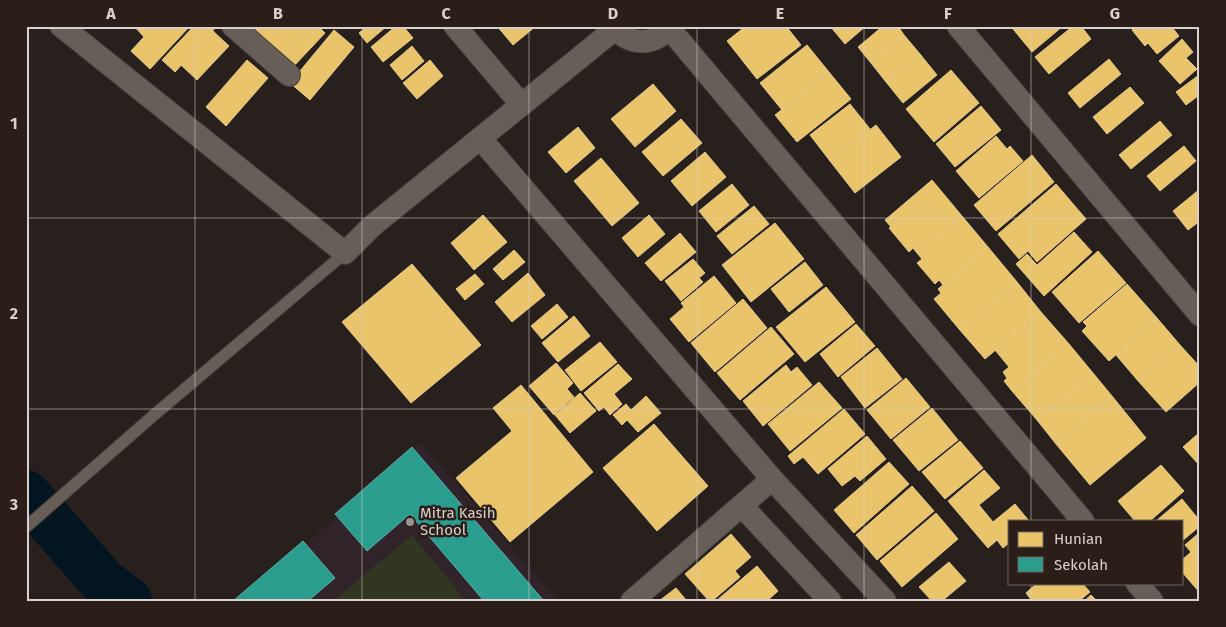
<svg xmlns="http://www.w3.org/2000/svg" width="1226" height="627" font-family="'Fira Sans',sans-serif">
<style>
.education{fill:#31232a}
.green{fill:#313620}
.homes{fill:#e9c46a;stroke:#e4c888}
.schools{fill:#2a9d8f;stroke:#5eaca2}
.lines{fill:none;stroke-linecap:round;stroke-linejoin:round}
.river{stroke:#041522;stroke-width:48}
.lane-casing{stroke:#433d3a;stroke-width:13}
.street-casing{stroke:#433d3a;stroke-width:24}
.lane{stroke:#675e57;stroke-width:11}
.street{stroke:#675e57;stroke-width:22}
.grid{fill:none;stroke:#d9d0cd;stroke-width:1;stroke-opacity:0.55}
.poi-dot{fill:#9b928f;stroke:#2b1e19;stroke-width:2}
.labels{text-anchor:middle;dominant-baseline:central;stroke-width:5;stroke-linejoin:round;paint-order:stroke}
.poi-label{font-size:15px;fill:#d9d0cd;stroke:#2b1e19;text-anchor:start}
.neatline{fill:none;stroke:#d9d0cd;stroke-width:2}
.grid-label{font-size:16px;text-anchor:middle;font-weight:bold;fill:#d9d0cd}
</style>
<rect width="100%" height="100%" fill="#27201d"/>
<path class="education" d="M 421,443 L 558,601 L 241,601 Z"/>
<path class="green" d="M 412,535 L 466,601 L 333,601 Z"/>
<path class="homes" d="M 134,26 L 154,26 L 144,37 Z
M 154,26 L 190,26 L 150,69 L 131,51 Z
M 194,26 L 217,26 L 175,72 L 162,60 Z
M 252,26 L 283,26 L 267,42 Z
M 283,26 L 311,26 L 282,56 L 267,42 Z
M 311,26 L 318,26 L 325,33 L 293,67 L 282,56 Z
M 368,26 L 387,26 L 367,43 L 359,33 Z
M 396,26 L 403,26 L 413,38 L 383,62 L 371,47 Z
M 497,26 L 536,26 L 513,45 Z
M 746,26 L 786,26 L 801,45 L 757,79 L 727,41 Z
M 830,26 L 866,26 L 845,44 Z
M 883,26 L 898,26 L 904,35 L 871,63 L 858,47 Z
M 1016,26 L 1063,26 L 1032,52 L 1013,29 Z
M 1073,26 L 1081,26 L 1091,39 L 1049,74 L 1035,57 Z
M 1137,26 L 1171,26 L 1179,36 L 1157,54 L 1148,43 L 1145,46 L 1132,30 Z
M 334,30 L 354,47 L 310,100 L 290,83 Z
M 213,31 L 229,46 L 197,80 L 181,65 Z
M 904,35 L 920,54 L 886,82 L 871,63 Z
M 1182,39 L 1193,52 L 1186,58 L 1197,69 L 1180,84 L 1159,61 Z
M 807,45 L 829,72 L 782,110 L 760,83 Z
M 412,46 L 424,61 L 402,80 L 390,65 Z
M 920,54 L 937,75 L 903,103 L 886,82 Z
M 1109,59 L 1121,74 L 1080,108 L 1068,93 Z
M 247,60 L 268,78 L 226,126 L 206,107 Z
M 430,60 L 443,76 L 417,99 L 403,83 Z
M 951,70 L 979,103 L 934,142 L 906,109 Z
M 829,72 L 851,99 L 797,142 L 775,115 Z
M 1199,75 L 1200,97 L 1198,96 L 1186,105 L 1176,92 Z
M 653,84 L 676,111 L 635,147 L 611,119 Z
M 1130,87 L 1144,103 L 1107,134 L 1093,117 Z
M 850,104 L 870,129 L 830,161 L 810,135 Z
M 981,106 L 1001,130 L 955,167 L 936,144 Z
M 681,119 L 702,143 L 663,176 L 642,152 Z
M 1160,121 L 1172,135 L 1131,169 L 1119,155 Z
M 876,125 L 901,157 L 855,193 L 830,161 Z
M 578,127 L 595,148 L 566,173 L 548,152 Z
M 996,136 L 1007,149 L 1010,146 L 1023,161 L 979,198 L 956,171 Z
M 1184,146 L 1196,161 L 1160,191 L 1147,176 Z
M 705,152 L 726,177 L 692,206 L 671,181 Z
M 1032,155 L 1054,182 L 996,231 L 974,205 Z
M 601,158 L 639,203 L 612,226 L 574,181 Z
M 932,180 L 962,216 L 917,253 L 913,248 L 909,252 L 889,228 L 891,227 L 885,220 Z
M 732,184 L 749,205 L 716,232 L 699,211 Z
M 1056,184 L 1086,219 L 1037,262 L 1028,251 L 1019,259 L 998,234 Z
M 1200,189 L 1200,221 L 1188,230 L 1173,211 Z
M 754,206 L 769,224 L 732,254 L 717,236 Z
M 483,215 L 507,242 L 474,270 L 451,243 Z
M 649,215 L 665,234 L 638,257 L 622,238 Z
M 962,216 L 988,247 L 943,285 L 939,280 L 935,284 L 917,263 L 922,259 L 917,253 Z
M 775,223 L 804,259 L 751,302 L 722,265 Z
M 1074,232 L 1092,252 L 1044,296 L 1016,264 L 1027,254 L 1037,265 Z
M 680,233 L 696,252 L 661,281 L 645,263 Z
M 988,247 L 1017,282 L 959,329 L 934,299 L 941,293 L 938,289 Z
M 514,250 L 525,262 L 503,280 L 493,269 Z
M 1098,251 L 1126,283 L 1079,323 L 1052,292 Z
M 693,259 L 705,273 L 699,278 L 703,282 L 681,301 L 665,281 Z
M 805,262 L 823,285 L 789,312 L 771,289 Z
M 412,264 L 481,345 L 411,403 L 342,322 Z
M 528,273 L 545,295 L 512,322 L 495,302 Z
M 475,274 L 484,284 L 465,300 L 456,289 Z
M 714,276 L 736,303 L 689,342 L 670,319 L 684,307 L 681,303 Z
M 1017,282 L 1041,312 L 985,359 L 959,329 Z
M 1127,284 L 1157,318 L 1109,361 L 1082,331 L 1087,326 L 1083,322 Z
M 826,287 L 855,322 L 805,362 L 776,327 Z
M 743,299 L 767,328 L 715,372 L 691,343 Z
M 557,304 L 568,317 L 542,339 L 531,326 Z
M 1041,312 L 1069,344 L 1012,391 L 1004,381 L 1007,378 L 1003,372 L 1009,367 L 995,350 Z
M 574,316 L 590,336 L 558,362 L 542,343 Z
M 1157,318 L 1180,345 L 1139,382 L 1116,355 Z
M 856,324 L 875,346 L 838,377 L 820,354 Z
M 771,327 L 794,354 L 740,400 L 717,373 Z
M 600,342 L 617,362 L 581,391 L 565,370 Z
M 1069,344 L 1093,373 L 1037,420 L 1012,391 Z
M 1180,345 L 1200,367 L 1200,382 L 1166,412 L 1139,382 Z
M 877,348 L 902,379 L 865,408 L 841,377 Z
M 556,363 L 573,383 L 567,389 L 574,397 L 554,415 L 529,386 Z
M 618,364 L 632,379 L 614,394 L 622,404 L 610,415 L 604,407 L 599,411 L 584,393 Z
M 786,365 L 791,372 L 797,367 L 812,385 L 763,426 L 743,401 Z
M 1093,373 L 1112,396 L 1056,444 L 1037,420 Z
M 906,378 L 930,407 L 891,439 L 867,410 Z
M 819,382 L 842,408 L 790,451 L 768,424 Z
M 521,385 L 593,472 L 510,542 L 456,478 L 512,431 L 493,408 Z
M 580,393 L 596,411 L 570,433 L 555,415 Z
M 646,396 L 661,413 L 638,432 L 627,420 L 622,425 L 613,415 L 626,404 L 631,410 Z
M 1112,396 L 1146,438 L 1090,485 L 1056,444 Z
M 932,408 L 958,440 L 919,471 L 893,440 Z
M 844,409 L 865,434 L 818,474 L 803,457 L 794,464 L 788,456 Z
M 654,424 L 708,486 L 657,531 L 603,468 Z
M 1200,432 L 1200,466 L 1183,447 Z
M 867,436 L 886,459 L 860,481 L 855,476 L 842,486 L 828,469 Z
M 960,441 L 983,468 L 945,499 L 922,472 Z
M 889,462 L 909,484 L 854,533 L 834,510 Z
M 1161,465 L 1184,491 L 1150,521 L 1135,521 L 1118,501 Z
M 984,470 L 1000,488 L 979,505 L 993,522 L 1015,504 L 1029,521 L 1010,521 L 1010,542 L 1003,548 L 997,540 L 988,548 L 948,501 Z
M 912,486 L 934,511 L 877,560 L 856,535 Z
M 1182,499 L 1200,521 L 1200,526 L 1182,541 L 1182,521 L 1156,521 Z
M 936,513 L 958,539 L 902,587 L 880,561 Z
M 1200,532 L 1200,593 L 1182,572 L 1182,560 L 1191,552 L 1185,545 Z
M 731,534 L 751,557 L 735,571 L 740,577 L 712,601 L 709,601 L 685,574 Z
M 949,562 L 966,581 L 942,601 L 932,601 L 919,587 Z
M 757,566 L 778,591 L 767,601 L 716,601 Z
M 1037,583 L 1082,583 L 1090,592 L 1079,601 L 1032,601 L 1026,593 Z
M 676,588 L 687,601 L 659,601 Z
M 1091,595 L 1097,601 L 1084,601 Z"/>
<path class="schools" d="M 412,447 L 544,601 L 484,601 L 410,514 L 367,551 L 335,514 Z
M 303,541 L 335,578 L 308,601 L 233,601 Z"/>
<g class="lines">
<path class="river" d="M 26,494 L 104,583 L 128,601"/>
<g class="lane-casing">
<path id="lane" d="M 26,527 L 154,415 L 345,253"/>
</g>
<g class="street-casing">
<path id="street" d="M 61,26 L 345,253 L 372,226 L 615,29
M 233,26 L 289,75
M 455,26 L 521,104
M 614,26 C 627,46 656,47 670,26
M 958,26 L 1200,315
M 669,28 L 1083,521
M 480,138 L 772,479 L 885,601
M 742,506 L 830,601
M 1137,583 L 1152,601
M 632,601 L 772,479"/>
</g>
<use href="#lane" class="lane"/>
<use href="#street" class="street"/>
</g>
<path class="grid" d="M 195,26 L 195,601M 362,26 L 362,601M 529,26 L 529,601M 697,26 L 697,601M 864,26 L 864,601M 1031,26 L 1031,521M 26,218 L 1200,218M 26,409 L 1200,409M 1031,583 L 1031,601"/>
<circle class="poi-dot" cx="410" cy="522" r="5"/>
<g class="labels">
<g class="poi-label">
<text x="420" y="513">Mitra Kasih<tspan x="420" dy="17">School</tspan></text>
</g>
</g>
<rect width="1226" height="627" fill="none" stroke="#2b1e19" stroke-width="55"/>
<rect x="1008" y="520" width="175" height="65" fill="#2b1e19" stroke="#716561"/>
<rect x="1018" y="532" width="25" height="15" fill="#e9c46a" stroke="#716561"/>
<text x="1054" y="544" font-size="15" fill="#d9d0cd">Hunian</text>
<rect x="1018" y="557" width="25" height="15" fill="#2a9d8f" stroke="#716561"/>
<text x="1054" y="570" font-size="15" fill="#d9d0cd">Sekolah</text>
<rect x="28" y="28" width="1170" height="572" class="neatline"/>
<g class="grid-label">
<text x="111" y="19">A</text>
<text x="278" y="19">B</text>
<text x="446" y="19">C</text>
<text x="613" y="19">D</text>
<text x="780" y="19">E</text>
<text x="948" y="19">F</text>
<text x="1115" y="19">G</text>
<text x="14" y="129">1</text>
<text x="14" y="319">2</text>
<text x="14" y="510">3</text>
</g>
</svg>
